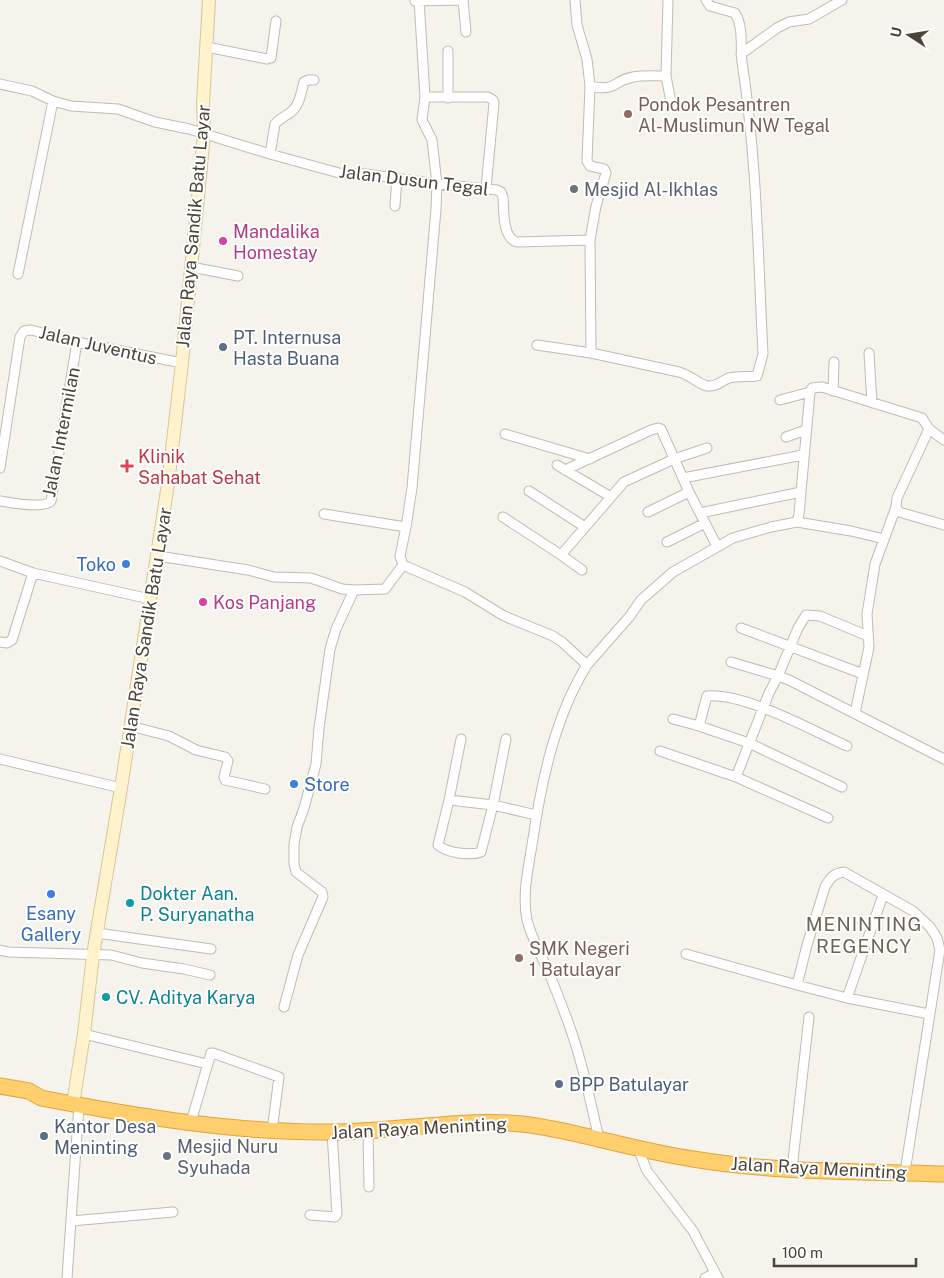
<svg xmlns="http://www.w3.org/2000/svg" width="944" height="1278" font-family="'Public Sans',sans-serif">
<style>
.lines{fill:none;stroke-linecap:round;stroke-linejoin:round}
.street-casing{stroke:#c2bbae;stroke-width:11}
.secondary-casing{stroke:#d6c79b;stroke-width:14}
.highway-casing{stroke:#e0a43c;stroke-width:17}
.street{stroke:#fff;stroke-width:9}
.secondary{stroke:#fff3cd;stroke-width:12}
.highway{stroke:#ffcf6e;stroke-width:15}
.education-dot{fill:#8d6e63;stroke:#fff;stroke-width:2}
.worship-dot{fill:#6b7280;stroke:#fff;stroke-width:2}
.hotel-dot{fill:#d1479c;stroke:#fff;stroke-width:2}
.service-dot{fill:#5c6f8a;stroke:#fff;stroke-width:2}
.health-dot{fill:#e0444e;stroke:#fff;stroke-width:2}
.shop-dot{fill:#3f7fe0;stroke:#fff;stroke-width:2}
.culture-dot{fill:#0f9aa8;stroke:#fff;stroke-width:2}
.labels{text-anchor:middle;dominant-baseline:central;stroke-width:4;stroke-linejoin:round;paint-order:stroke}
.education-label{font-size:18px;fill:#785e54;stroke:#fff;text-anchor:start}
.street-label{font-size:18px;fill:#4b4439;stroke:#fff}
.worship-label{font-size:18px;fill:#5b616d;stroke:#fff;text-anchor:start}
.hotel-label{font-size:18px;fill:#b23c85;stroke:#fff;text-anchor:start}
.service-label{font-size:18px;fill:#4e5e75;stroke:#fff;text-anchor:start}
.health-label{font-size:18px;fill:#be3a42;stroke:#fff;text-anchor:start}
.shop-label{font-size:18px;fill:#366cbe;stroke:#fff;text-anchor:end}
.culture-label{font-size:18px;fill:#0d838f;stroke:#fff;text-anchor:start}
.neighbourhood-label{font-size:19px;letter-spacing:1px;fill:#6e6250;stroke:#fff}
</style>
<rect width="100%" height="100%" fill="#f6f3ec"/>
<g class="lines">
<g class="street-casing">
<path id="street" d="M 463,0 L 466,32
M 575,0 L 577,25 L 587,59 L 590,86
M 668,0 L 666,76 L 671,102 L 674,106 L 678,107
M 415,1 L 460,0
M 207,47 L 267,59 L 271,58 L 276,21
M 448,51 L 448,98
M 741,54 L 777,28 L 789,22 L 809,19 L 842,0
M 666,76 C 655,76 643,75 633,77 C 612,81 617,92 590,86 L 587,161 L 590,166 L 604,169 L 606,173 L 596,206 L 590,240 L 591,353 L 679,372 C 690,375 697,383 707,386 C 717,387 721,381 729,378 C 738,376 748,377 757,376 L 763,354 C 758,256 757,159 742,62 C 740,45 744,28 735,13 L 710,6 L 706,0
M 0,84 L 32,91 L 53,101 L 71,106 L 118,109 L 155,122 L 189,129 L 270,154 L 339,173 L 366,174 L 437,184 L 497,190 L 501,192 L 503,197 C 504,210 502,238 517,242 L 590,240
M 425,97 L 488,97 L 493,100 L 494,103 L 486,188
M 270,154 L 275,124 C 280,118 286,116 291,112 C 300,105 301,92 304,82 L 308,80 L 314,80
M 395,206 L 397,178
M 191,267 L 238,276
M 18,274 L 53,101
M 537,345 L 591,353
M 869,353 L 872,403
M 833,391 L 834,362
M 780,400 L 810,392
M 929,429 L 897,498 L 896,507 L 899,512 L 944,525
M 505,434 L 590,459
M 786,437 L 806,430
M 557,465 L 611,497
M 0,468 L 20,337 L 24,331 L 31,330 L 77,342 L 182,363
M 565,470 L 651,430 L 658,428 L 661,429 L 689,492 L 717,546
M 683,478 L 803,455
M 529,491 L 585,527
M 0,501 C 11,503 45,509 51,501 L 77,342
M 648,512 L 689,492
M 700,513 L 801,492
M 324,514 L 406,527
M 503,517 L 561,555
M 797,522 L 851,531 L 884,539
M 667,542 L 705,523
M 158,556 L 248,570 L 274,577 L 311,578 L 342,589 L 354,590 L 385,589 L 403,565 L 465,592 L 504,616 L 553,636 L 562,642 L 587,665 C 554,718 541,784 532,845 C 528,870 522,895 527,920 C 531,936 539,951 546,966 C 554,984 561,1003 568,1022 C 582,1060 590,1100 599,1139
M 0,561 L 33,573 L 150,599
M 403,565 L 400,556 L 406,527 L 412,488 L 436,209 L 437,184 L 432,140 L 422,120 L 425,97 L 419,0
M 582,570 L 561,555 L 624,482 L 674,459 L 707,448
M 741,628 L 863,674
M 0,642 L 7,643 L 12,640 L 33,573
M 731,662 L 778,676 L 798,628 L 806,615 L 820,616 L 868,636
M 587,665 L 630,616 L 641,600 L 673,572 L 733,538 L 771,527 L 797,522 L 799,514 L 810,392 L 812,388 L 822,387 L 922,418 L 929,429 L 944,440
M 855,713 L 869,647 L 867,614 L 875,564 L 896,507
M 673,719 L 699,726
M 130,726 L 169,736 L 196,750 L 225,757 L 228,761 L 224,777 L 225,780 L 265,789
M 461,739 L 449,800 L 438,845 C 447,853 470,856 481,852 L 493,805 L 536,815
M 660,751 L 736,777 L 769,693 L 778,676 L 789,680 L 944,759
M 0,759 L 121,788
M 736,777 L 828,818
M 842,787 L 749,743 L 699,726 L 707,696 C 746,693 811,730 847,746
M 449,800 L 493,805 L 506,739
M 97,933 L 211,949
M 0,950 L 8,952 L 111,955 L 142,963 L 184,969 L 210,975
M 686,954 L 797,985 L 847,998 L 929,1014
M 797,985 L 807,945 L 825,887 C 830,878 834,873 844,872 L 913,911 L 930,927 L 937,938 L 940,950 L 937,969 L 905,1172
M 847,998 L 883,895
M 284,1007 L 298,955 L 323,897 L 322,892 L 296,872 L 294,864 L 294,844 L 297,827 L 304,808 L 316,764 L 319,728 L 330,649 L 336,629 L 354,590
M 84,1034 L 207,1064
M 191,1122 L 211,1053 L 213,1053 L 279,1077 L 272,1131
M 368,1131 L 369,1187
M 638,1148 L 647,1171 L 693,1231 L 718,1278
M 792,1169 L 809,1017
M 310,1215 L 335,1217 L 337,1214 L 332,1132
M 71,1221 L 173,1212
M 67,1278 L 79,1105
M 705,1278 L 715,1273"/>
</g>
<g class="secondary-casing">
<path id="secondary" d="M 73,1104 L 84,1034 L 93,955 L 121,788 L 168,484 L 182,363 L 204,134 L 203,103 L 209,0"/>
</g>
<g class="highway-casing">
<path id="highway" d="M 0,1086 L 29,1091 L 41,1098 C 135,1116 236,1133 331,1132 C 391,1132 450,1120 509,1123 C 532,1124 555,1129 577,1134 C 616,1143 654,1153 693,1159 C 776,1173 860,1171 944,1174"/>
</g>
<use href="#street" class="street"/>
<use href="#secondary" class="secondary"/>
<use href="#highway" class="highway"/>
</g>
<g class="education-dot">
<circle cx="628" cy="114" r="5"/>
<circle cx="519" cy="958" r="5"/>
</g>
<g class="worship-dot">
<circle cx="574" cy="189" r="5"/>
<circle cx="167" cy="1156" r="5"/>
</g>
<g class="hotel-dot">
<circle cx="223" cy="241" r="5"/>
<circle cx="203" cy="602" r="5"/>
</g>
<g class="service-dot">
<circle cx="223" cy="347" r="5"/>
<circle cx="559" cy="1084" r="5"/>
<circle cx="44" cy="1136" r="5"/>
</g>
<path class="health-dot" d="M124.5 458.5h5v5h5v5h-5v5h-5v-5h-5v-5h5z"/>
<g class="shop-dot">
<circle cx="126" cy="564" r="5"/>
<circle cx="294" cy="784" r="5"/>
<circle cx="51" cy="894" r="5"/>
</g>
<g class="culture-dot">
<circle cx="130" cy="903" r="5"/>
<circle cx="106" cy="997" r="5"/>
</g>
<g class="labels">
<g class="education-label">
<text x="638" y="104">Pondok Pesantren<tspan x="638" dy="21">Al-Muslimun NW Tegal</tspan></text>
<text x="529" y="948">SMK Negeri<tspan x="529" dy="21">1 Batulayar</tspan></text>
</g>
<g class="street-label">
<text transform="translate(414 180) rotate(7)">Jalan Dusun Tegal</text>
<text transform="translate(193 226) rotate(-85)">Jalan Raya Sandik Batu Layar</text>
<text transform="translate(98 345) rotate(13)">Jalan Juventus</text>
<text transform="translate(61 432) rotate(-79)">Jalan Intermilan</text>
<text transform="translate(146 628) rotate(-81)">Jalan Raya Sandik Batu Layar</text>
<text transform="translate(419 1128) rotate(-3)">Jalan Raya Meninting</text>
<text transform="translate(819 1168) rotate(3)">Jalan Raya Meninting</text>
</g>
<g class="worship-label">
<text x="584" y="189">Mesjid Al-Ikhlas</text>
<text x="177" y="1146">Mesjid Nuru<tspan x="177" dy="21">Syuhada</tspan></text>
</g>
<g class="hotel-label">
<text x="233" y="231">Mandalika<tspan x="233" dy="21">Homestay</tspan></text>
<text x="213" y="602">Kos Panjang</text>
</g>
<g class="service-label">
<text x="233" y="337">PT. Internusa<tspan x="233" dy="21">Hasta Buana</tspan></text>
<text x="569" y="1084">BPP Batulayar</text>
<text x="54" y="1126">Kantor Desa<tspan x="54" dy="21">Meninting</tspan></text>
</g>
<g class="health-label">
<text x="138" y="456">Klinik<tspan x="138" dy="21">Sahabat Sehat</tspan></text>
</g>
<g class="shop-label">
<text x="116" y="564">Toko</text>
<text x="304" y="784" text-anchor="start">Store</text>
<text x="51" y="913" text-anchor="middle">Esany<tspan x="51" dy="21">Gallery</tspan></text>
</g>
<g class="culture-label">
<text x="140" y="893">Dokter Aan.<tspan x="140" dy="21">P. Suryanatha</tspan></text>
<text x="116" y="997">CV. Aditya Karya</text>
</g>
<g class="neighbourhood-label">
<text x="864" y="924">MENINTING<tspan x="864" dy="22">REGENCY</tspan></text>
</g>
</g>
<g transform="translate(909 35) rotate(282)" stroke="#ffffff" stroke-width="4" paint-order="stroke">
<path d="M0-4L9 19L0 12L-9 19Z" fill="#4b4439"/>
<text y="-8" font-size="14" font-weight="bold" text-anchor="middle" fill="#4b4439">U</text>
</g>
<path d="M774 1258v8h142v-8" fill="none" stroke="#4b4439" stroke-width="2.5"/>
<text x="782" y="1258" font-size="15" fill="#4b4439" stroke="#ffffff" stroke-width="4" paint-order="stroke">100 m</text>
</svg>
